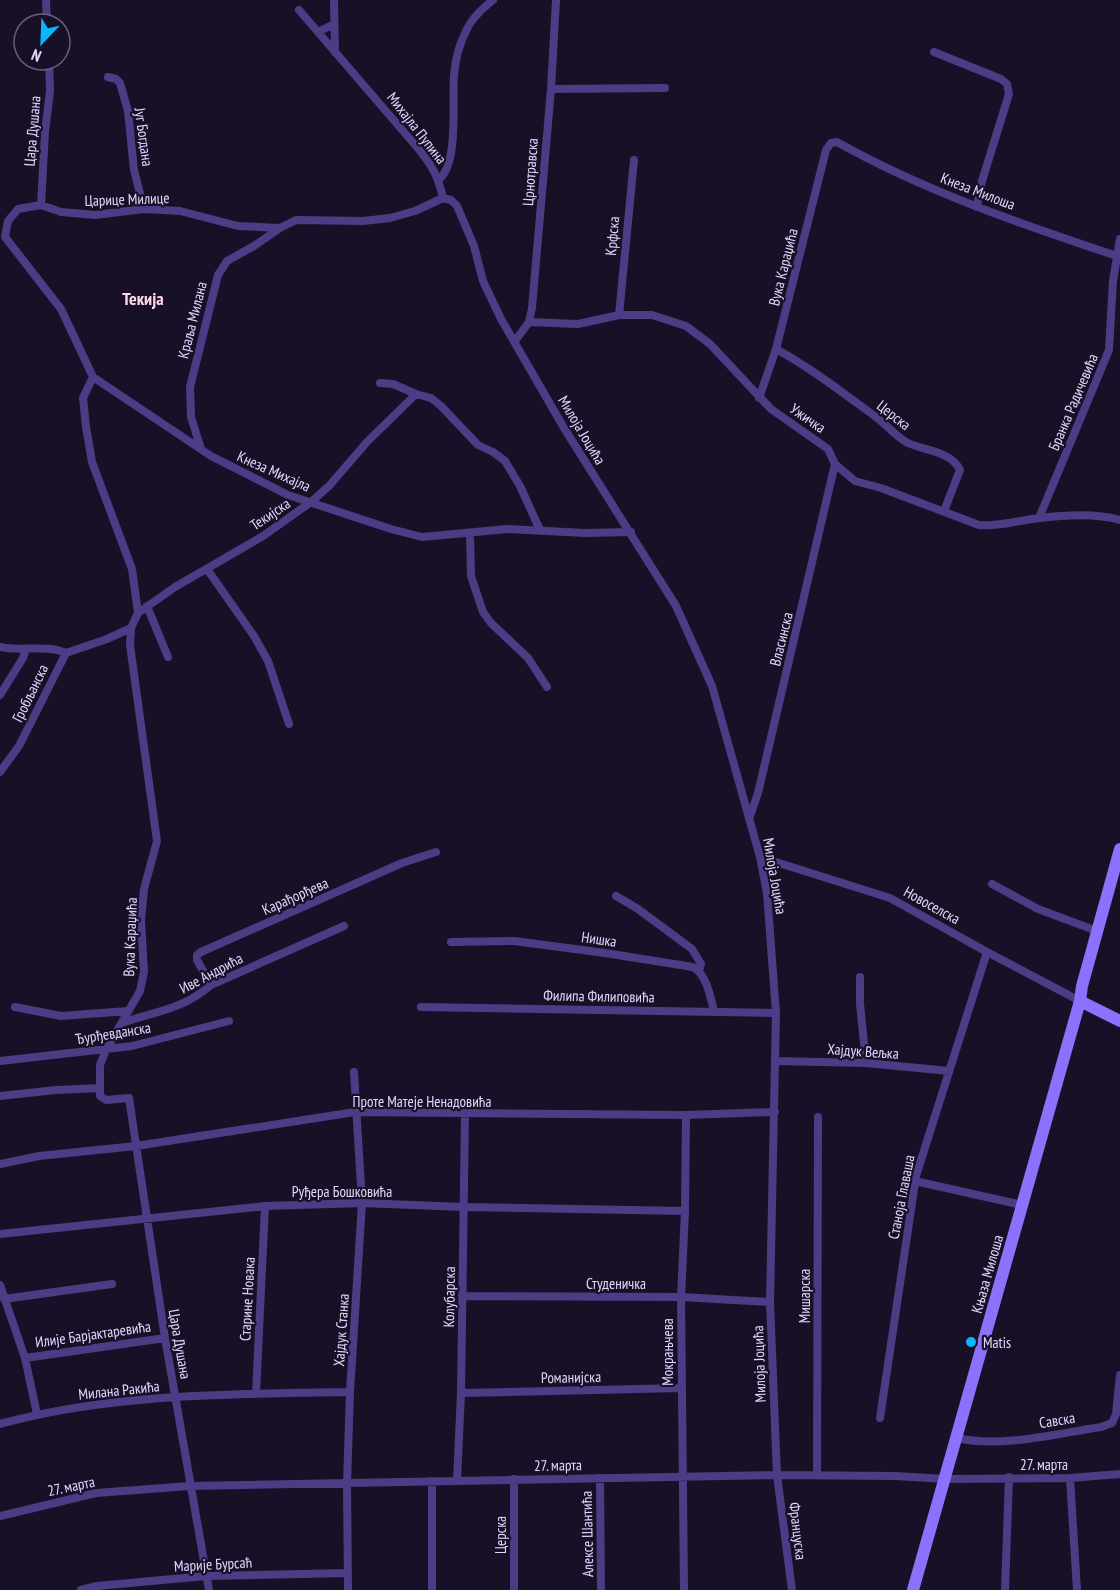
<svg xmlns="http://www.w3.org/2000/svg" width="1120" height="1590" font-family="'PT Sans Narrow',sans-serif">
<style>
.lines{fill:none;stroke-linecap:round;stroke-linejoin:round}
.street{stroke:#4c3c85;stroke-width:8}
.secondary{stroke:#8d71fc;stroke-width:12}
.poi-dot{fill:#08b7fa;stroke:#181027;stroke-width:2}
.labels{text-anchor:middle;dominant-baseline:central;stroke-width:4.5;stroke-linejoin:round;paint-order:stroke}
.street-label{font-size:15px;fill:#e3d7fe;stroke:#181027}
.poi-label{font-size:15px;fill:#e3d7fe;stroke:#181027;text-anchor:start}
.quarter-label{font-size:18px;font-weight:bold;fill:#fed9ea;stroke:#181027}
</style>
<rect width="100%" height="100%" fill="#181027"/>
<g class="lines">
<path class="street" d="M 46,0 L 47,24
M 334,0 L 335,52
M 299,10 L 416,146 C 431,164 438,175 443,198 L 451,200 L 457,206 L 474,246 L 483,281 L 501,319 L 564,428 L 676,606 L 712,686 L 760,857 L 767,893 L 776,1013 L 770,1302 L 777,1475 L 792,1590
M 318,32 L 334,24
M 934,52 L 1001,79 L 1007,84 L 1009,94 L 982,181 L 977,207
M 108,77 L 116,79 L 120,83 L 128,111 L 134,170 L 144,209
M 551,89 L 665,88
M 439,179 C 459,164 452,100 454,76 C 455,60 459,45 466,31 C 471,19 483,8 493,0
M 443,198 L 415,211 L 390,218 L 363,221 L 296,220 L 280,228 L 238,226 L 180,211 L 144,209 L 95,215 L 61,212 L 41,205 L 18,209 L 8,221 L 5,237 L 61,309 L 93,377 L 211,456 L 288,495 L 391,529 L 422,537 L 507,529 L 585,533 L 631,532
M 41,205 L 45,132 L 50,91 L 49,60
M 619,315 L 634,160
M 529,322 L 578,324 L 619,315 L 652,315 L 686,326 L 710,344 L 771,409 L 828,449 L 835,464 L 855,481 L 881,488 L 979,525 C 1000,527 1019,520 1040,518 C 1065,515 1096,513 1120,520
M 515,341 L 529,322 L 532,308 L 551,89 L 556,0
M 776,349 C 811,368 843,393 876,417 C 887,425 895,436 908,443 C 925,451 951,451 960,470 L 944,511
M 93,377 L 83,398 L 86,427 L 92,462 L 132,569 L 138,613
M 380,383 L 393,384 L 416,394 L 431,398 L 441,406 L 478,445 L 493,452 L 505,461 L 520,486 L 540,530
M 759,398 L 776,349 L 826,150 L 831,143 L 837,142 C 926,192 1024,225 1120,257
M 201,449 L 191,417 L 190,387 L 218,275 L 227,261 L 254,246 L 280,228
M 1039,518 L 1109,350 L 1113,281 L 1120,239
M 470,533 L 471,576 L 483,612 L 491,623 L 528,658 L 547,687
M 207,569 L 254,636 L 268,661 L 289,724
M 147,606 L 168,657
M 0,647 C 21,652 46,644 66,653
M 0,695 L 23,658 L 26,649
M 0,772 L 19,746 L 66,653 L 107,639 L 131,628
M 749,819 L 758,793 L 835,464
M 760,857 L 890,898 L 987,952 L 1080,1001
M 992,884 L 1038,909 L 1097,931
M 616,896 L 638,909 L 692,949 L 701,964 L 699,971
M 451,942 L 514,941 L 605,953 L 693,967 C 707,975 710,996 714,1011
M 860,977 L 860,1004 L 866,1063
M 211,985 L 197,960 L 197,955 L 201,952 L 402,863 L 436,852
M 15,1007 L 61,1016 L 128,1011
M 421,1007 L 776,1013
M 122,1023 C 156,1011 182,1010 211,985 L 344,926
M 0,1061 L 132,1046 L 229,1021
M 776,1061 L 866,1063 L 949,1071
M 0,1096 L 56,1090 L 100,1088
M 0,1164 L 39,1156 L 136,1146 L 355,1112 L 686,1115 L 775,1112
M 915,1181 L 1022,1205
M 0,1234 L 265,1206 L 362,1203 L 463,1207 L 685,1211
M 0,1285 L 25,1358 L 37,1414
M 462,1296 L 681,1297 L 770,1302
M 4,1299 L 112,1284
M 25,1358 L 165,1338
M 461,1393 L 681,1388
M 256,1394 L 265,1206
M 880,1418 L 916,1176 L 987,952
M 0,1424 C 112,1393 235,1394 350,1392
M 956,1438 C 1003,1448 1054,1434 1101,1427 L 1112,1423 L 1116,1414 L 1120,1375
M 817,1475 L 818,1117
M 600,1478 L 601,1590
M 1070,1478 L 1077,1590
M 457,1480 L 461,1393 L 465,1114
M 432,1481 L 432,1590
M 0,1516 L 96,1493 L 190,1486 L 777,1475 L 895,1476 L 945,1479 L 1070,1478 L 1120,1474
M 81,1590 L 97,1586 L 206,1576 L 348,1573
M 209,1590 L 165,1338 L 129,1098 L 106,1100 L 100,1096 L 100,1065 L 106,1050 L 140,991 L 144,972 L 141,920 L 144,889 L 157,841 L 130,645 L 131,628 L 138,613 L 175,587 L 263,536 L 311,502 L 329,486 L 367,442 L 416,394
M 348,1590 L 347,1483 L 350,1392 L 362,1203 L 354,1072
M 514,1590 L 514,1479
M 684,1590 L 681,1297 L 685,1211 L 686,1115
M 1005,1590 L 1009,1477"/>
<path class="secondary" d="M 1080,1001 L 1120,1021
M 913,1590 L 1080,1001 L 1082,986 L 1120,849"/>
</g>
<circle class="poi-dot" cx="971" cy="1342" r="6"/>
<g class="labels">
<g class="street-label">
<text transform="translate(417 128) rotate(52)">Михајла Пупина</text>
<text transform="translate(32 131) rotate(-85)">Цара Душана</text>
<text transform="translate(144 137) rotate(82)">Југ Богдана</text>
<text transform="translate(530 172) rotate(-86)">Црнотравска</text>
<text transform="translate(978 191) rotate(21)">Кнеза Милоша</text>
<text transform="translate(127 199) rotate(-2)">Царице Милице</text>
<text transform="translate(612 236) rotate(-85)">Крфска</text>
<text transform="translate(783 267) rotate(-76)">Вука Караџића</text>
<text transform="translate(192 320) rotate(-76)">Краља Милана</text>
<text transform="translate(1073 402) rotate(-67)">Бранка Радичевића</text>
<text transform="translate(894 415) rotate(38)">Церска</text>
<text transform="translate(808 418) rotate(35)">Ужичка</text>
<text transform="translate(582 430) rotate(59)">Милоја Јоцића</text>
<text transform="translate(274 471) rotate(24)">Кнеза Михајла</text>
<text transform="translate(270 514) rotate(-34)">Текијска</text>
<text transform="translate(781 639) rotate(-76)">Власинска</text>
<text transform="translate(30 693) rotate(-64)">Гробљанска</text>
<text transform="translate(775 876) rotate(80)">Милоја Јоцића</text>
<text transform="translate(295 896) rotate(-24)">Карађорђева</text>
<text transform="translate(932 905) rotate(29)">Новоселска</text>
<text transform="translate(130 937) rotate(-88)">Вука Караџића</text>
<text transform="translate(599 939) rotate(8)">Нишка</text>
<text transform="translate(211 973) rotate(-28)">Иве Андрића</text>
<text transform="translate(599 996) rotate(1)">Филипа Филиповића</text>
<text transform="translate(113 1033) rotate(-9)">Ђурђевданска</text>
<text transform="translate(863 1051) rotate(4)">Хајдук Вељка</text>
<text x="422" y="1101">Проте Матеје Ненадовића</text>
<text x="342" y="1191">Руђера Бошковића</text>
<text transform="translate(901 1197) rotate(-79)">Станоја Главаша</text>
<text transform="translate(987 1274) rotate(-74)">Књаза Милоша</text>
<text x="616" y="1283">Студеничка</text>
<text transform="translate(804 1296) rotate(-90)">Мишарска</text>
<text transform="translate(449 1297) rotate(-89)">Колубарска</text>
<text transform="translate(247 1299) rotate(-87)">Старине Новака</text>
<text transform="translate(341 1330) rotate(-86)">Хајдук Станка</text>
<text transform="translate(93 1334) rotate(-8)">Илије Барјактаревића</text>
<text transform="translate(180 1344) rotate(80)">Цара Душана</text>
<text transform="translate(667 1352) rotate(-90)">Мокрањчева</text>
<text transform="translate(759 1364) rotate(-92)">Милоја Јоцића</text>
<text transform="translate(571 1377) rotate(-1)">Романијска</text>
<text transform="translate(119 1390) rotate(-6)">Милана Ракића</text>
<text transform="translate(1057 1420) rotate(-9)">Савска</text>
<text x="1044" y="1464">27. марта</text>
<text transform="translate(558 1465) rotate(-1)">27. марта</text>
<text transform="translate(71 1486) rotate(-12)">27. марта</text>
<text transform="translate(798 1531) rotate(83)">Француска</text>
<text transform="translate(587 1534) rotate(-91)">Алексе Шантића</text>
<text transform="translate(500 1535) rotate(-90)">Церска</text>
<text transform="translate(213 1564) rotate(-3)">Марије Бурсаћ</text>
</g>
<g class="poi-label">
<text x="983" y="1342">Matis</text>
</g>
<g class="quarter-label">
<text x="143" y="298">Текија</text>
</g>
</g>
<g transform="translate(42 42) rotate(203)"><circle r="28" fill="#181027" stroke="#69607d" stroke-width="1.5"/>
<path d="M0-4.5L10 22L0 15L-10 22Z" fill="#08b7fa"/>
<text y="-9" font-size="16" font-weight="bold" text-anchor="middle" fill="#e3d7fe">N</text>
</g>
</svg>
